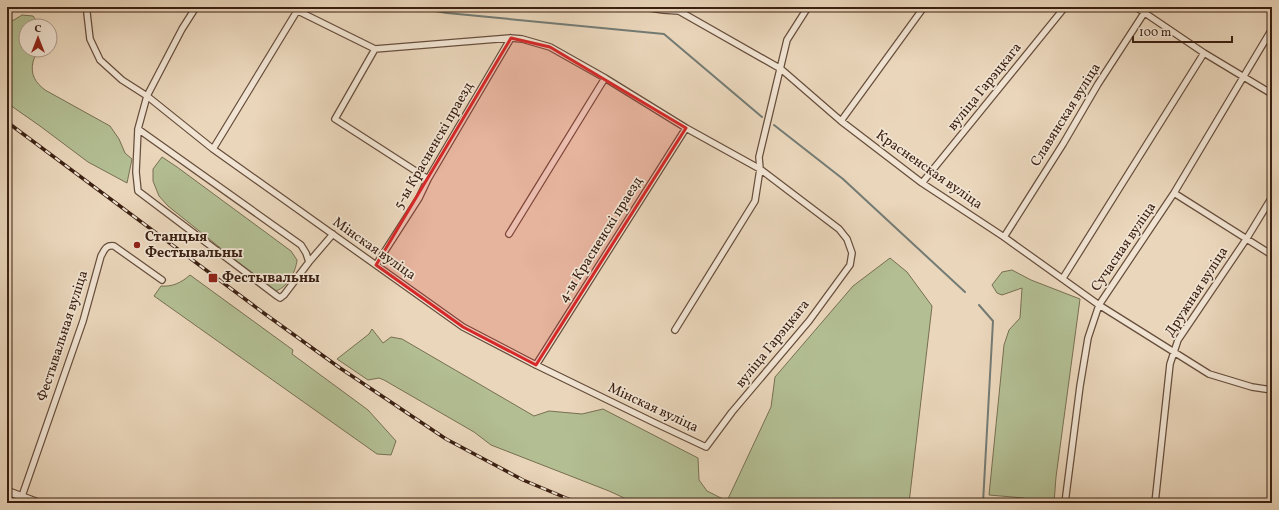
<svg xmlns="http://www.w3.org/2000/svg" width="1279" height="510" font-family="Vollkorn,serif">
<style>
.green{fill:#b3be93;stroke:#776f52}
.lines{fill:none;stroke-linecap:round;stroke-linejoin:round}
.stream{stroke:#737b74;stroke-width:2}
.minor-casing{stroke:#674e3c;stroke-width:8}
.tertiary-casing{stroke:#674e3c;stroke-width:9}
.minor{stroke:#f1e4d3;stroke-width:5.5}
.tertiary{stroke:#f1e4d3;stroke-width:7}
.rail-casing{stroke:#3b2012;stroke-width:3.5}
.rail{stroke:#f1e4d3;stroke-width:2;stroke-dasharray:6;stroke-linecap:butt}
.marked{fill:#d62828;fill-opacity:0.2;stroke:#d62828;stroke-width:3;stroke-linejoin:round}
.poi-dot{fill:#8f2418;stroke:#f1e4d3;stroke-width:1.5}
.labels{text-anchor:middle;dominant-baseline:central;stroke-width:3.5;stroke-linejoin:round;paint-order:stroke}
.street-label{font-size:14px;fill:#3b2012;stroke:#f1e4d3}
.poi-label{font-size:14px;font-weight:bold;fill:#3b2012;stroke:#f1e4d3;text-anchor:start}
</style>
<rect width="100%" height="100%" fill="#ead6bb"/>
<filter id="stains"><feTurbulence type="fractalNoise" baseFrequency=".005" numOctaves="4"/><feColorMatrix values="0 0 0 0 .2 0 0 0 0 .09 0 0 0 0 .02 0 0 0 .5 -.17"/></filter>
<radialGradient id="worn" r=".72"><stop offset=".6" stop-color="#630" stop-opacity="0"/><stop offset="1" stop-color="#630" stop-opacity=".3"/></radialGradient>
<path class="green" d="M 22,15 L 33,16 L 39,24 L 38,26 L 26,26 L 26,50 L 37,50 C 36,55 34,58 33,62 C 30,75 36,83 45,90 L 110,126 L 119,139 L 125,153 L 132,159 L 127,183 L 88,162 L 40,126 L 7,103 L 7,21 L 14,20 Z
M 162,157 L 177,167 L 291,251 L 297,260 C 296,272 286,290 274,291 L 168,206 L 159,196 L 153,181 L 153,169 Z
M 890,258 L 907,272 L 932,306 L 909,503 L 635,503 L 609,491 L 491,445 L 474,432 L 384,380 L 379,378 L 368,380 L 337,359 L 369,334 L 372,329 L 383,343 L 391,337 L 402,339 L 534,416 L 549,411 L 582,414 L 603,409 L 698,458 L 699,480 L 707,491 L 727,501 L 771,407 L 775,377 L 853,286 Z
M 1012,270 L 1031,280 L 1080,299 L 1056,477 L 1054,503 L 1024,503 L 1024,498 L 989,495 L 1004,345 L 1009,330 L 1020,318 L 1022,288 L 1002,295 L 997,293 L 992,285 L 1002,272 Z
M 190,275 L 293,350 L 292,354 L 368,410 L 396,441 L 391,455 L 377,454 L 154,296 L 161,286 C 172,287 181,283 190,275 Z"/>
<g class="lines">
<path class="stream" d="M 411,7 L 447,13 L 664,34 L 762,117
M 774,125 L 843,179 L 965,292
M 979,305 L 993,321 L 983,503"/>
<g class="minor-casing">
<path id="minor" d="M 88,7 L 87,13 L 90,39 L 100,60 L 122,80 L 147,96 L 213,149 L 463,327 L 536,365 L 655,423 L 706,447 L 732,412 L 809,321 L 850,265 L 852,253 L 847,239 L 839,229 L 760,169 L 686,128 L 605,78 L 550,47 L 522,39 L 511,38 L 375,49 L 290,7
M 644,7 L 663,10 L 679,11 L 781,69 L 841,121 L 922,183 L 1004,237 L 1099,305 L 1209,374 L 1252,387 L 1272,390
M 1136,7 L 1204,53 L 1272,94
M 375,49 L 335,119 L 428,179
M 841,121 L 924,7
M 138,129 L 301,245 L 306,253 L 309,262 L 284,295 L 280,298 L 277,296 L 138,191 L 136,172 L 138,129 L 147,96 L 182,29 L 196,7
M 213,149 L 297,11
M 922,183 L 1065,7
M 1174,193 L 1272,255
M 509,234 L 605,78
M 1004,237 L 1063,144 L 1098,84 L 1148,7
M 309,262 L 333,234
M 376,265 L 419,198 L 428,179 L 511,38
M 1063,278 L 1204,53
M 675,330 L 755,201 L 760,169 L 759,157 L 787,40 L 808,7
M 536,365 L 686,128
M 22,496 L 83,321 L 101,256 C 105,249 106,245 114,246 L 162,280
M 1065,503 L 1080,386 L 1088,338 L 1099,305 L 1174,193 L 1272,29
M 1155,503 L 1170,364 L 1178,340 L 1247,238 L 1272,197"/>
</g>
<g class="tertiary-casing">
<path id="tertiary" d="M 7,491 L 39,503"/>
</g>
<use href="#minor" class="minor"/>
<use href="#tertiary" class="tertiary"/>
<g class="rail-casing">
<path id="rail" d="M 7,122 L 265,314 L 340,368 L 446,439 L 523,480 L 578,503"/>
</g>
<use href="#rail" class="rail"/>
</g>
<path class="marked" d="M 511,38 L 550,47 L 686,128 L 536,365 L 463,327 L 376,265 Z"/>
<g class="poi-dot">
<circle cx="137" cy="245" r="4"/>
<rect x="208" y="273" width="10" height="10" rx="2"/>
</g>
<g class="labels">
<g class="street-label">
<text transform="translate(985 87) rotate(-51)">вуліца Гарэцкага</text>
<text transform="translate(1066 115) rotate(-58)">Славянская вуліца</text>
<text transform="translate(434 146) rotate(-60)">5-ы Красненскі праезд</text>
<text transform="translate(929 170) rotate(35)">Красненская вуліца</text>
<text transform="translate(601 240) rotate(-58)">4-ы Красненскі праезд</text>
<text transform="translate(1124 247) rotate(-56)">Сучасная вуліца</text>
<text transform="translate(374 249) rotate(35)">Мінская вуліца</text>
<text transform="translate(1197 292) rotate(-57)">Дружная вуліца</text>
<text transform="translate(63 336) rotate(-72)">Фестывальная вуліца</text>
<text transform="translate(773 344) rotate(-51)">вуліца Гарэцкага</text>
<text transform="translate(653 408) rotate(25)">Мінская вуліца</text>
</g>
<g class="poi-label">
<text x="145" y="237">Станцыя<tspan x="145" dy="16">Фестывальны</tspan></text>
<text x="222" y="278">Фестывальны</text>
</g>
</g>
<rect width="1279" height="510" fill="none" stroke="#ead6bb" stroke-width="24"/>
<rect x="8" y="8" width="1263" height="494" fill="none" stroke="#3b2012" stroke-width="2"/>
<rect x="12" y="12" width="1255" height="486" fill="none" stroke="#3b2012"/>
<g transform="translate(38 38)"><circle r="19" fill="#f1e4d3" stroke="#a89686"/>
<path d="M0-3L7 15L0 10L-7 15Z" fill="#8f2418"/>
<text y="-6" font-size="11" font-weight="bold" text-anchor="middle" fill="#3b2012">С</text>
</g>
<path d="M1133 36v6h99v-6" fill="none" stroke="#3b2012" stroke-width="2"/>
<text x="1139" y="36" font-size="12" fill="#3b2012" stroke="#f1e4d3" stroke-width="3" paint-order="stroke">100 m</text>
<rect width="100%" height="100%" filter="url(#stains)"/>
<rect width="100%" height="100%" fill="url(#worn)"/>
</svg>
